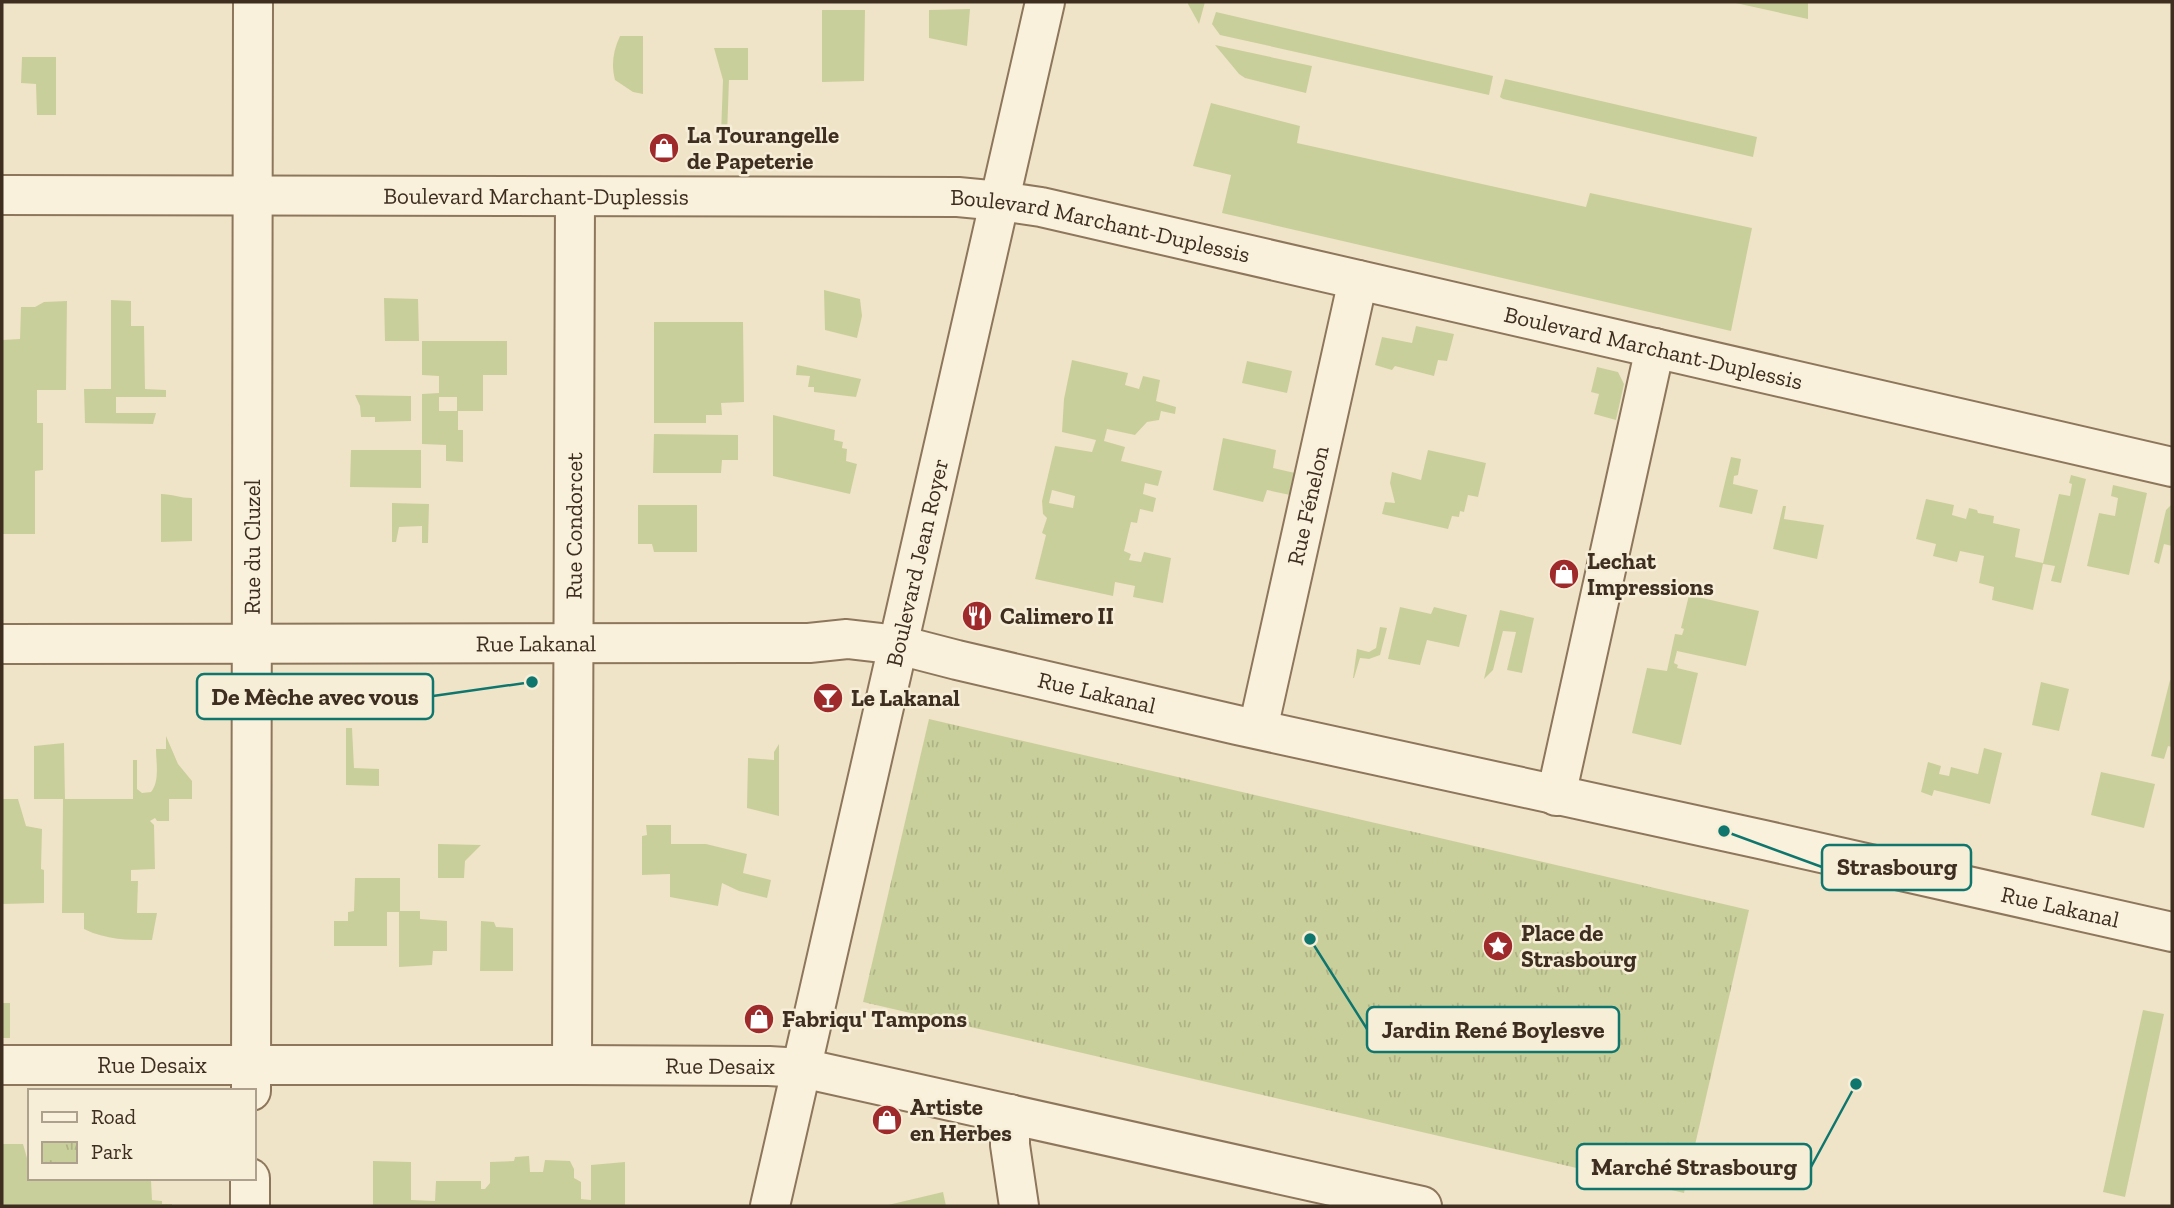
<svg xmlns="http://www.w3.org/2000/svg" width="2174" height="1208" font-family="'Zilla Slab',serif">
<style>
.grass{fill:#c9cf9b;fill-rule:evenodd}
.park{fill:url(#park-tufts)}
.lines{fill:none;stroke-linecap:round;stroke-linejoin:round}
.minor-casing{stroke:#8d765c;stroke-width:42}
.minor{stroke:#faf1dc;stroke-width:38}
.labels{text-anchor:middle;dominant-baseline:central;stroke-width:5;stroke-linejoin:round;paint-order:stroke}
.poi-label{font-size:23px;font-weight:bold;fill:#3d2e20;stroke:#f7eed8;text-anchor:start}
.street-label{font-size:23px;fill:#3d2e20;stroke:#f7eed8}
.leader{fill:none;stroke:#0f766e;stroke-width:2.5}
.callout-dot{fill:#0f766e;stroke:#f7eed8;stroke-width:2.5}
.callout{fill:#f7eed8;stroke:#0f766e;stroke-width:2.5}
.callout-label{font-size:24px;text-anchor:middle;font-weight:bold;fill:#3d2e20}
</style>
<defs>
<pattern id="park-tufts" width="24" height="20" patternUnits="userSpaceOnUse" patternTransform="scale(1.75)"><rect width="24" height="20" fill="#c9cf9b"/><path d="M3 7l-1-3M5 7V3M7 7l1-3M15 17l-1-3M17 17v-4M19 17l1-3" fill="none" stroke="#aeb285"/></pattern>
</defs>
<rect width="100%" height="100%" fill="#f0e4c8"/>
<path class="grass" d="M 1188,2 L 1205,2 L 1199,24 L 1188,4 Z
M 1731,2 L 1808,2 L 1808,19 Z
M 970,9 L 967,46 L 929,38 L 929,10 Z
M 822,10 L 865,10 L 864,81 L 822,82 Z
M 1216,12 L 1493,76 L 1489,95 L 1220,35 L 1212,24 Z
M 620,36 L 643,36 L 643,94 L 633,92 L 615,80 C 611,65 613,51 620,36 Z
M 1215,45 L 1312,66 L 1306,93 L 1245,78 L 1239,74 Z
M 714,48 L 748,48 L 748,80 L 729,80 L 727,135 L 721,134 L 723,80 Z
M 22,57 L 56,57 L 56,115 L 37,115 L 36,84 L 21,83 Z
M 1505,79 L 1757,137 L 1753,157 L 1503,99 L 1500,97 Z
M 1211,103 L 1300,126 L 1297,143 L 1586,207 L 1590,193 L 1752,228 L 1731,331 L 1222,213 L 1231,175 L 1193,166 Z
M 824,290 L 860,299 L 862,316 L 857,338 L 825,330 Z
M 384,298 L 418,299 L 419,341 L 385,341 Z
M 111,300 L 131,301 L 131,326 L 144,326 L 145,389 L 166,390 L 166,397 L 116,397 L 116,413 L 156,413 L 153,424 L 85,423 L 84,389 L 111,389 Z
M 67,301 L 66,390 L 37,390 L 37,423 L 43,423 L 43,470 L 35,471 L 35,534 L 3,534 L 2,340 L 20,339 L 21,307 L 35,307 L 44,302 Z
M 743,322 L 744,402 L 721,403 L 722,415 L 706,415 L 706,423 L 654,423 L 654,322 Z
M 1416,326 L 1454,334 L 1447,361 L 1438,360 L 1434,376 L 1395,366 L 1392,370 L 1375,365 L 1382,337 L 1412,343 Z
M 422,341 L 507,341 L 507,375 L 483,375 L 483,411 L 458,411 L 458,430 L 463,430 L 463,462 L 446,461 L 446,445 L 422,444 L 422,394 L 439,393 L 439,376 L 422,375 ZM 439,397 L 457,397 L 457,411 L 439,411 Z
M 1072,360 L 1128,373 L 1125,385 L 1139,389 L 1143,376 L 1160,380 L 1156,401 L 1176,407 L 1175,414 L 1161,411 L 1159,420 L 1147,422 L 1135,435 L 1107,429 L 1104,441 L 1125,447 L 1121,461 L 1162,471 L 1158,486 L 1145,483 L 1143,494 L 1156,498 L 1153,512 L 1140,509 L 1137,523 L 1131,522 L 1124,551 L 1131,554 L 1129,560 L 1141,562 L 1144,552 L 1171,558 L 1163,603 L 1133,597 L 1135,586 L 1115,582 L 1113,596 L 1035,579 L 1046,535 L 1042,533 L 1047,518 L 1043,514 L 1042,501 L 1055,446 L 1092,452 L 1096,440 L 1062,432 L 1064,399 ZM 1052,490 L 1075,496 L 1073,508 L 1049,503 Z
M 1247,361 L 1292,371 L 1287,393 L 1242,383 Z
M 797,365 L 861,379 L 856,397 L 814,392 L 814,387 L 808,387 L 810,376 L 796,375 Z
M 1597,367 L 1618,372 L 1624,384 L 1616,420 L 1594,414 L 1599,394 L 1591,392 Z
M 355,395 L 411,396 L 411,421 L 375,422 L 375,417 L 361,417 L 360,406 Z
M 773,415 L 835,430 L 834,440 L 843,442 L 842,448 L 847,449 L 846,461 L 857,464 L 850,494 L 773,476 Z
M 654,434 L 738,435 L 738,460 L 722,460 L 721,473 L 653,473 Z
M 1223,438 L 1276,450 L 1273,468 L 1295,473 L 1290,495 L 1267,490 L 1263,502 L 1213,490 Z
M 351,450 L 421,450 L 421,488 L 350,487 Z
M 1428,450 L 1486,463 L 1478,497 L 1468,495 L 1464,512 L 1460,511 L 1459,517 L 1452,516 L 1448,529 L 1382,514 L 1385,502 L 1395,503 L 1390,483 L 1392,472 L 1421,480 Z
M 1731,457 L 1741,459 L 1738,475 L 1734,476 L 1733,484 L 1758,490 L 1752,514 L 1719,507 Z
M 2071,475 L 2086,479 L 2061,583 L 2051,581 L 2055,566 L 2043,564 L 2033,610 L 1992,600 L 1994,587 L 1979,583 L 1984,556 L 1960,551 L 1957,562 L 1933,556 L 1936,544 L 1916,539 L 1926,499 L 1954,505 L 1952,515 L 1966,519 L 1969,508 L 1977,510 L 1978,513 L 1994,516 L 1993,523 L 2020,529 L 2015,557 L 2043,563 L 2059,494 L 2070,496 L 2072,484 L 2069,483 Z
M 2113,485 L 2147,493 L 2129,575 L 2087,566 L 2099,513 L 2115,516 L 2118,498 L 2111,496 Z
M 161,494 C 172,494 180,498 192,498 L 192,541 L 161,542 Z
M 392,503 L 429,504 L 428,543 L 422,543 L 422,526 L 399,527 L 396,542 L 392,542 Z
M 2172,504 L 2172,546 L 2164,544 L 2159,564 L 2154,562 L 2166,510 Z
M 638,505 L 697,505 L 697,552 L 654,552 L 652,544 L 638,544 Z
M 1783,506 L 1786,506 L 1784,519 L 1824,525 L 1817,559 L 1773,549 Z
M 1689,595 L 1759,611 L 1746,666 L 1677,651 L 1674,663 L 1678,665 L 1677,668 L 1698,673 L 1681,745 L 1632,733 L 1647,668 L 1667,671 L 1675,634 L 1682,635 L 1684,629 L 1681,628 Z
M 1400,607 L 1431,614 L 1434,607 L 1467,615 L 1459,647 L 1427,640 L 1420,665 L 1388,659 Z
M 1500,610 L 1534,618 L 1522,673 L 1507,670 L 1516,632 L 1503,631 L 1493,670 L 1484,679 Z
M 1380,627 L 1387,628 L 1380,655 L 1369,659 L 1360,658 L 1354,678 L 1353,678 L 1357,649 L 1369,652 L 1376,648 Z
M 2170,680 L 2172,681 L 2172,747 L 2168,746 L 2164,759 L 2151,756 Z
M 2041,682 L 2069,689 L 2059,731 L 2032,725 Z
M 346,728 L 352,728 L 354,768 L 379,769 L 379,786 L 346,785 Z
M 166,736 L 178,764 L 192,781 L 192,799 L 169,799 L 169,821 L 157,821 L 155,818 L 150,821 L 154,825 L 155,869 L 131,870 L 131,881 L 138,881 L 137,913 L 157,913 L 152,940 C 128,940 106,940 84,929 L 84,913 L 62,913 L 63,799 L 34,799 L 34,746 L 64,743 L 65,799 L 133,799 L 133,760 L 137,760 L 137,789 L 142,793 L 151,792 C 160,781 156,762 156,749 L 166,749 Z
M 779,744 L 779,816 L 747,808 L 748,758 L 774,760 L 774,752 Z
M 1984,748 L 2002,753 L 1990,804 L 1934,790 L 1932,796 L 1921,792 L 1928,762 L 1941,766 L 1939,774 L 1949,776 L 1951,767 L 1978,774 Z
M 2101,772 L 2155,784 L 2144,828 L 2091,815 Z
M 2,799 L 18,799 L 26,826 L 42,829 L 41,869 L 44,870 L 44,903 L 2,904 Z
M 646,825 L 671,825 L 671,844 L 706,844 L 747,854 L 743,873 L 771,880 L 767,898 L 739,891 L 722,883 L 718,906 L 670,897 L 670,874 L 642,875 L 642,836 L 647,835 Z
M 438,844 L 481,845 L 465,861 L 464,878 L 438,878 Z
M 355,878 L 400,878 L 400,911 L 420,911 L 420,919 L 447,921 L 447,951 L 433,951 L 432,965 L 399,967 L 399,912 L 387,912 L 387,946 L 334,946 L 334,921 L 348,921 L 348,912 L 354,911 Z
M 481,921 L 494,922 L 496,927 L 513,928 L 513,971 L 480,971 Z
M 2,1003 L 10,1003 L 10,1038 L 2,1038 Z
M 2143,1010 L 2164,1014 L 2125,1197 L 2103,1192 Z
M 2,1144 L 23,1144 L 27,1158 L 30,1159 L 30,1178 L 116,1178 L 128,1181 L 151,1180 L 152,1200 L 162,1201 L 162,1204 L 172,1204 L 172,1206 L 2,1206 Z
M 529,1156 L 530,1172 L 543,1172 L 545,1160 L 570,1161 L 574,1169 L 574,1178 L 581,1182 L 581,1199 L 591,1200 L 591,1165 L 625,1162 L 625,1206 L 592,1205 L 591,1206 L 373,1206 L 373,1161 L 411,1162 L 411,1200 L 435,1201 L 436,1181 L 481,1181 L 481,1189 L 485,1189 L 490,1183 L 490,1162 L 514,1161 L 515,1157 Z
M 943,1192 L 946,1206 L 889,1206 L 888,1205 Z"/>
<path class="park" d="M 929,719 L 1749,910 L 1684,1193 L 863,1002 Z"/>
<g class="lines">
<g class="minor-casing">
<g id="minor">
<path id="s1" d="M 2,195 L 958,197 L 1000,201 L 1041,207 L 2172,467"/>
<path id="s2" d="M 2,644 L 809,643 L 847,639 L 899,645 L 957,660 L 1237,725 L 1764,840 L 2172,932"/>
<path id="s3" d="M 1258,729 L 1358,280"/>
<path d="M 1556,796 L 1655,348"/>
<path id="s4" d="M 2,1065 L 572,1065 L 769,1066 L 802,1068 L 1422,1206"/>
<path id="s5" d="M 572,1065 L 575,197"/>
<path id="s6" d="M 251,1091 L 253,2"/>
<path d="M 1010,1114 L 1010,1145 L 1019,1206"/>
<path d="M 250,1206 L 250,1178"/>
<path id="s7" d="M 770,1206 L 1045,2"/>
</g>
</g>
<use href="#minor" class="minor"/>
</g>
<defs>
<g id="shop-disc" transform="scale(1.575)"><circle r="9.5" fill="#9e2a2b" stroke="#f7eed8"/><path d="M-5-2.5h2.3a2.7 3.5 0 0 1 5.4 0H5L5.5 6h-11ZM-1.5-2.5h3a1.5 2.3 0 0 0-3 0Z" fill="#fff"/></g>
<g id="restaurant-disc" transform="scale(1.575)"><circle r="9.5" fill="#9e2a2b" stroke="#f7eed8"/><path d="M-5-6h1v4h1v-4h1v4h1v-4h1v5L-1.5 .5V6h-2V.5L-5-1ZM5-6V6H3V1.5H1.5Q1.5-4 5-6Z" fill="#fff"/></g>
<g id="bar-disc" transform="scale(1.575)"><circle r="9.5" fill="#9e2a2b" stroke="#f7eed8"/><path d="M-6-5H6L.8 .8V4.5H3.5V6h-7V4.5H-.8V.8Z" fill="#fff"/></g>
<g id="sight-disc" transform="scale(1.575)"><circle r="9.5" fill="#9e2a2b" stroke="#f7eed8"/><path d="M0-6L1.8-2.2L6-1.7L2.9 1.2L3.7 5.4L0 3.3L-3.7 5.4L-2.9 1.2L-6-1.7L-1.8-2.2Z" fill="#fff"/></g>
</defs>
<g fill-rule="evenodd">
<use href="#shop-disc" x="664" y="148"/>
<use href="#shop-disc" x="1564" y="574"/>
<use href="#restaurant-disc" x="977" y="616"/>
<use href="#bar-disc" x="828" y="698"/>
<use href="#sight-disc" x="1498" y="946"/>
<use href="#shop-disc" x="759" y="1019"/>
<use href="#shop-disc" x="887" y="1120"/>
</g>
<g class="labels">
<g class="poi-label">
<text x="687" y="135">La Tourangelle<tspan x="687" dy="26">de Papeterie</tspan></text>
<text x="1587" y="561">Lechat<tspan x="1587" dy="26">Impressions</tspan></text>
<text x="1000" y="616">Calimero II</text>
<text x="851" y="698">Le Lakanal</text>
<text x="1521" y="933">Place de<tspan x="1521" dy="26">Strasbourg</tspan></text>
<text x="782" y="1019">Fabriqu' Tampons</text>
<text x="910" y="1107">Artiste<tspan x="910" dy="26">en Herbes</tspan></text>
</g>
<g class="street-label">
<text stroke="none"><textPath href="#s1" startOffset="534">Boulevard Marchant-Duplessis</textPath></text>
<text stroke="none"><textPath href="#s1" startOffset="1101">Boulevard Marchant-Duplessis</textPath></text>
<text stroke="none"><textPath href="#s1" startOffset="1668">Boulevard Marchant-Duplessis</textPath></text>
<text stroke="none"><textPath href="#s3" startOffset="229">Rue Fénelon</textPath></text>
<text stroke="none"><textPath href="#s5" startOffset="539">Rue Condorcet</textPath></text>
<text stroke="none"><textPath href="#s6" startOffset="544">Rue du Cluzel</textPath></text>
<text stroke="none"><textPath href="#s7" startOffset="660">Boulevard Jean Royer</textPath></text>
<text stroke="none"><textPath href="#s2" startOffset="534">Rue Lakanal</textPath></text>
<text stroke="none"><textPath href="#s2" startOffset="1101">Rue Lakanal</textPath></text>
<text stroke="none"><textPath href="#s2" startOffset="2088">Rue Lakanal</textPath></text>
<text stroke="none"><textPath href="#s4" startOffset="150">Rue Desaix</textPath></text>
<text stroke="none"><textPath href="#s4" startOffset="718">Rue Desaix</textPath></text>
</g>
</g>
<path class="leader" d="M532 682L433 696M1724 831L1822 867M1310 939L1367 1029M1856 1084L1811 1167"/>
<g class="callout-dot">
<circle cx="532" cy="682" r="7"/>
<circle cx="1724" cy="831" r="7"/>
<circle cx="1310" cy="939" r="7"/>
<circle cx="1856" cy="1084" r="7"/>
</g>
<g class="callout">
<rect x="197" y="674" width="236" height="45" rx="7"/>
<rect x="1822" y="845" width="149" height="45" rx="7"/>
<rect x="1367" y="1007" width="252" height="45" rx="7"/>
<rect x="1577" y="1144" width="234" height="45" rx="7"/>
</g>
<g class="callout-label">
<text x="315" y="705">De Mèche avec vous</text>
<text x="1897" y="875">Strasbourg</text>
<text x="1493" y="1038">Jardin René Boylesve</text>
<text x="1694" y="1175">Marché Strasbourg</text>
</g>
<rect width="2174" height="1208" fill="none" stroke="#3d2e20" stroke-width="7"/>
<rect x="28" y="1089" width="228" height="91" fill="#f7eed8" stroke="#ada18e" stroke-width="2"/>
<rect x="42" y="1112" width="35" height="10" fill="#faf1dc" stroke="#ada18e" stroke-width="2"/>
<text x="91" y="1124" font-size="21" fill="#3d2e20">Road</text>
<rect x="42" y="1142" width="35" height="21" fill="url(#park-tufts)" stroke="#ada18e" stroke-width="2"/>
<text x="91" y="1159" font-size="21" fill="#3d2e20">Park</text>
</svg>
